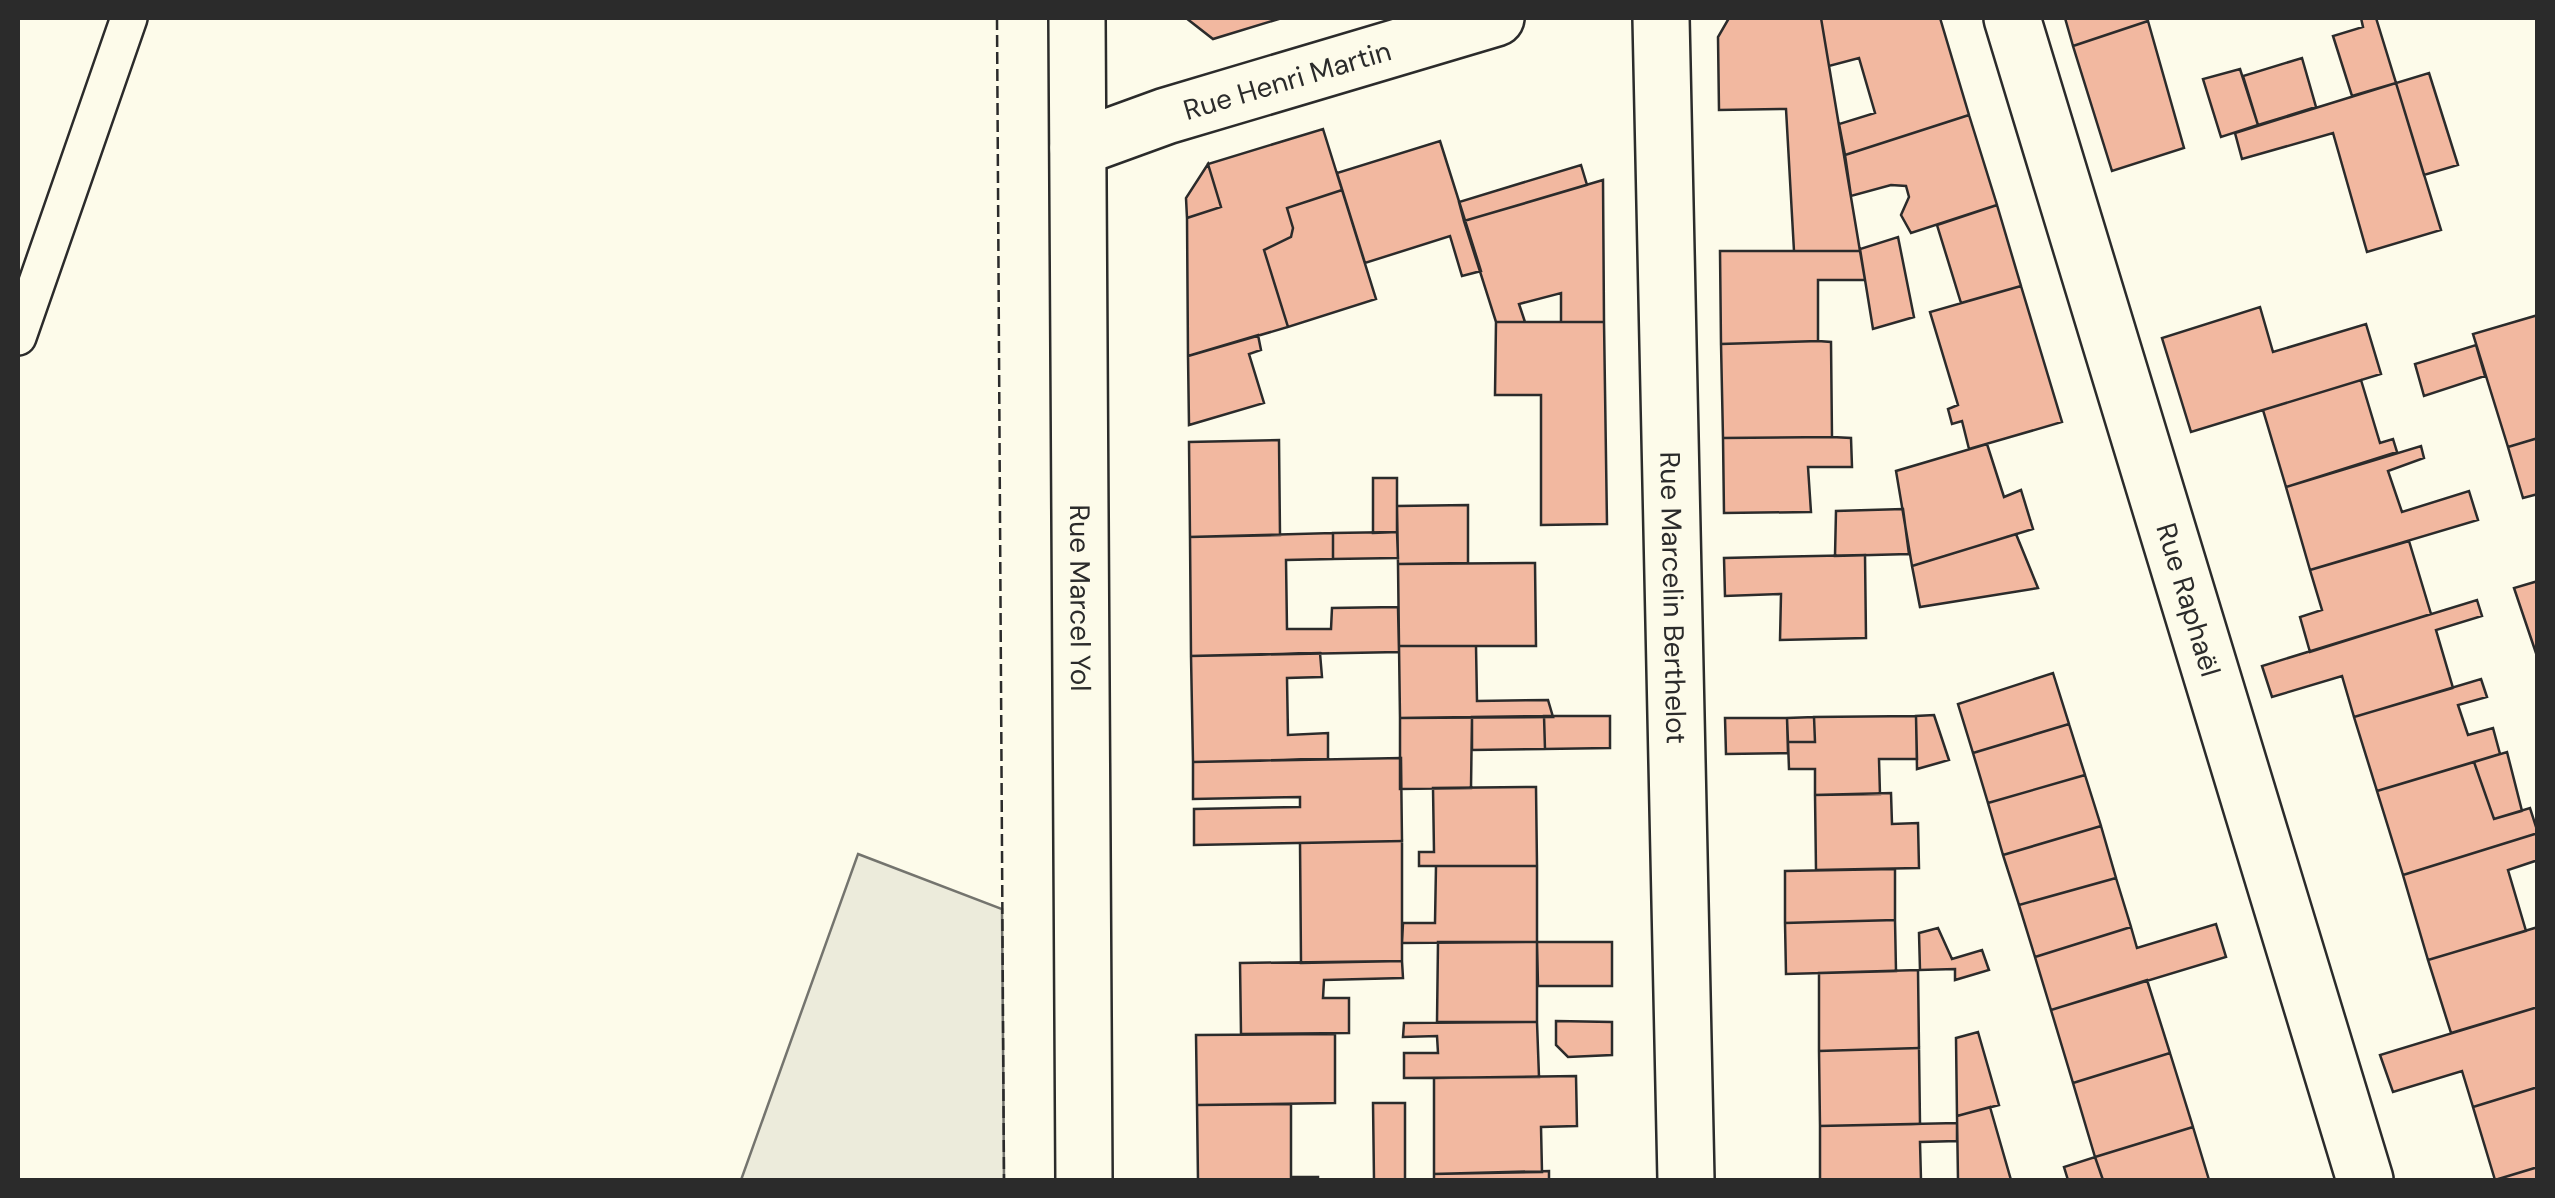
<svg xmlns="http://www.w3.org/2000/svg" width="2555" height="1198" font-family="'DM Sans',sans-serif">
<style>
.green{fill:#ecebdb;stroke:#74746e;stroke-width:2.5}
.building{fill:#f2b8a0;stroke:#2b2b2b;stroke-width:2.5}
.lines{fill:none;stroke-linecap:round;stroke-linejoin:round}
.service-casing{stroke:#2b2b2b;stroke-width:40}
.minor-casing{stroke:#2b2b2b;stroke-width:60}
.tertiary-casing{stroke:#2b2b2b;stroke-width:60}
.service{stroke:#fdfbea;stroke-width:35}
.minor{stroke:#fdfbea;stroke-width:55}
.tertiary{stroke:#fdfbea;stroke-width:55}
.fence{stroke:#2b2b2b;stroke-width:2.5;stroke-dasharray:12 5;stroke-linecap:butt}
.labels{text-anchor:middle;dominant-baseline:central;stroke-width:8;stroke-linejoin:round;paint-order:stroke}
.street-label{font-size:28px;fill:#2b2b2b;stroke:#fdfbea}
</style>
<rect width="100%" height="100%" fill="#fdfbea"/>
<path class="green" d="M 858,854 L 1002,909 L 1004,1180 L 741,1180 Z"/>
<path class="building" d="M 1186,18 L 1282,18 L 1213,39 Z
M 1729,18 L 1821,18 L 1860,251 L 1794,251 L 1786,109 L 1719,110 L 1718,37 Z
M 1821,18 L 1940,18 L 1969,115 L 1845,155 L 1839,124 L 1875,113 L 1859,58 L 1829,66 Z
M 2065,18 L 2147,18 L 2148,21 L 2073,46 Z
M 2361,18 L 2376,18 L 2396,83 L 2352,96 L 2333,36 L 2363,27 Z
M 2148,21 L 2184,148 L 2112,171 L 2073,46 Z
M 2302,58 L 2316,107 L 2258,125 L 2243,76 Z
M 2240,69 L 2258,125 L 2221,137 L 2203,79 Z
M 2429,73 L 2458,165 L 2424,175 L 2396,83 Z
M 2396,83 L 2441,230 L 2367,252 L 2333,133 L 2242,159 L 2235,133 Z
M 1969,115 L 1997,205 L 1911,233 L 1901,215 L 1909,197 L 1906,186 L 1891,185 L 1851,196 L 1845,155 Z
M 1323,129 L 1342,190 L 1287,208 L 1293,228 L 1291,237 L 1264,250 L 1288,327 L 1188,356 L 1187,218 L 1221,207 L 1208,164 Z
M 1440,141 L 1481,271 L 1462,276 L 1450,236 L 1365,263 L 1337,173 Z
M 1208,164 L 1221,207 L 1187,218 L 1186,198 Z
M 1581,165 L 1587,185 L 1464,221 L 1459,202 Z
M 1603,180 L 1604,322 L 1561,322 L 1561,293 L 1519,304 L 1525,322 L 1496,322 L 1464,221 Z
M 1342,190 L 1376,299 L 1288,327 L 1264,250 L 1291,237 L 1293,228 L 1287,208 Z
M 1997,205 L 2021,286 L 1961,303 L 1937,225 Z
M 1898,237 L 1914,317 L 1873,329 L 1860,249 Z
M 1720,251 L 1860,251 L 1865,280 L 1818,280 L 1818,341 L 1721,344 Z
M 2021,286 L 2062,422 L 1969,449 L 1962,421 L 1952,424 L 1948,409 L 1958,405 L 1930,312 Z
M 2260,307 L 2273,352 L 2366,324 L 2381,374 L 2191,432 L 2162,338 Z
M 2538,315 L 2538,438 L 2508,447 L 2473,334 Z
M 1496,322 L 1604,322 L 1607,524 L 1541,525 L 1541,395 L 1495,395 Z
M 1258,335 L 1261,350 L 1249,354 L 1264,403 L 1189,425 L 1188,356 Z
M 1818,341 L 1831,342 L 1832,437 L 1723,438 L 1721,344 Z
M 2476,345 L 2485,376 L 2424,396 L 2415,364 Z
M 2361,380 L 2380,443 L 2393,439 L 2397,452 L 2286,487 L 2263,410 Z
M 1832,437 L 1851,438 L 1852,467 L 1808,467 L 1811,512 L 1724,513 L 1723,438 Z
M 2538,438 L 2538,494 L 2523,498 L 2508,447 Z
M 1279,440 L 1280,535 L 1190,537 L 1189,442 Z
M 1987,444 L 2004,497 L 2021,490 L 2033,529 L 1912,566 L 1896,471 Z
M 2421,446 L 2424,458 L 2388,471 L 2402,512 L 2469,491 L 2478,520 L 2310,570 L 2286,487 Z
M 1373,478 L 1397,478 L 1397,532 L 1373,533 Z
M 1468,505 L 1468,563 L 1398,564 L 1397,506 Z
M 1903,509 L 1909,554 L 1835,556 L 1836,511 Z
M 1397,532 L 1398,558 L 1333,559 L 1333,533 Z
M 1333,533 L 1333,559 L 1286,560 L 1287,629 L 1331,629 L 1332,608 L 1398,607 L 1399,652 L 1191,656 L 1190,537 Z
M 2016,534 L 2038,588 L 1920,607 L 1912,566 Z
M 2409,541 L 2431,614 L 2310,652 L 2300,617 L 2322,610 L 2310,570 Z
M 1865,555 L 1866,638 L 1780,640 L 1781,594 L 1725,596 L 1724,558 Z
M 1535,563 L 1536,646 L 1399,646 L 1398,564 Z
M 2538,581 L 2538,659 L 2514,588 Z
M 2477,600 L 2482,616 L 2436,630 L 2453,688 L 2354,717 L 2342,676 L 2272,697 L 2262,666 Z
M 1399,646 L 1476,646 L 1477,701 L 1548,700 L 1553,717 L 1400,718 Z
M 1320,653 L 1322,677 L 1287,678 L 1288,735 L 1328,733 L 1328,759 L 1193,762 L 1191,656 Z
M 2053,673 L 2069,724 L 1973,753 L 1958,704 Z
M 2481,679 L 2487,697 L 2458,705 L 2468,735 L 2493,728 L 2500,754 L 2377,791 L 2354,717 Z
M 1934,715 L 1949,760 L 1917,769 L 1916,716 Z
M 1544,716 L 1610,716 L 1610,748 L 1545,749 Z
M 1544,716 L 1545,749 L 1472,750 L 1472,717 Z
M 1916,716 L 1917,759 L 1879,759 L 1880,794 L 1815,795 L 1815,769 L 1789,769 L 1788,742 L 1815,742 L 1814,717 Z
M 1472,717 L 1471,788 L 1400,789 L 1400,718 Z
M 1814,717 L 1815,742 L 1788,742 L 1787,718 Z
M 1725,718 L 1787,718 L 1788,753 L 1726,754 Z
M 2069,724 L 2085,775 L 1988,803 L 1973,753 Z
M 2507,752 L 2522,811 L 2494,819 L 2474,762 Z
M 1401,758 L 1402,841 L 1194,845 L 1194,809 L 1300,807 L 1300,797 L 1193,799 L 1193,762 Z
M 2474,762 L 2494,819 L 2530,808 L 2538,833 L 2403,875 L 2377,791 Z
M 2085,775 L 2101,826 L 2003,855 L 1988,803 Z
M 1536,787 L 1537,866 L 1419,866 L 1419,852 L 1434,852 L 1433,788 Z
M 1891,793 L 1892,824 L 1918,823 L 1919,868 L 1816,870 L 1815,795 Z
M 2101,826 L 2116,878 L 2019,905 L 2003,855 Z
M 2538,833 L 2538,860 L 2508,870 L 2526,931 L 2428,960 L 2403,875 Z
M 1402,841 L 1402,961 L 1301,963 L 1300,843 Z
M 1436,866 L 1537,866 L 1537,942 L 1402,943 L 1403,923 L 1435,923 Z
M 1895,869 L 1895,920 L 1785,923 L 1785,871 Z
M 2116,878 L 2131,927 L 2035,957 L 2019,905 Z
M 1895,920 L 1896,971 L 1786,974 L 1785,923 Z
M 2216,924 L 2226,957 L 2051,1010 L 2035,957 L 2131,927 L 2137,948 Z
M 2538,927 L 2538,1007 L 2451,1033 L 2428,960 Z
M 1938,928 L 1952,959 L 1982,950 L 1989,970 L 1955,980 L 1955,969 L 1920,970 L 1919,933 Z
M 1438,942 L 1537,942 L 1537,1022 L 1437,1022 Z
M 1537,942 L 1612,942 L 1612,986 L 1538,986 Z
M 1402,961 L 1403,978 L 1324,980 L 1323,998 L 1349,998 L 1349,1033 L 1241,1034 L 1240,963 Z
M 1918,970 L 1919,1048 L 1819,1051 L 1819,973 Z
M 2147,980 L 2170,1053 L 2073,1083 L 2051,1010 Z
M 2538,1007 L 2538,1087 L 2473,1107 L 2462,1071 L 2393,1092 L 2380,1055 Z
M 1556,1021 L 1612,1022 L 1612,1055 L 1568,1057 L 1556,1045 Z
M 1537,1022 L 1539,1077 L 1404,1078 L 1404,1053 L 1438,1053 L 1437,1036 L 1403,1037 L 1404,1023 Z
M 1978,1032 L 1999,1105 L 1957,1116 L 1956,1038 Z
M 1335,1034 L 1335,1103 L 1197,1105 L 1196,1035 Z
M 1919,1048 L 1920,1124 L 1820,1126 L 1819,1051 Z
M 2170,1053 L 2193,1127 L 2095,1157 L 2073,1083 Z
M 1576,1076 L 1577,1126 L 1541,1127 L 1542,1172 L 1434,1174 L 1434,1078 Z
M 2538,1087 L 2538,1167 L 2495,1180 L 2473,1107 Z
M 1373,1103 L 1405,1103 L 1405,1180 L 1374,1180 Z
M 1291,1104 L 1291,1177 L 1318,1177 L 1318,1180 L 1198,1180 L 1197,1105 Z
M 1990,1107 L 2011,1180 L 1958,1180 L 1957,1116 Z
M 1957,1123 L 1957,1141 L 1920,1142 L 1921,1180 L 1820,1180 L 1820,1126 Z
M 2193,1127 L 2209,1180 L 2103,1180 L 2095,1157 Z
M 2095,1157 L 2103,1180 L 2068,1180 L 2064,1167 Z
M 2538,1167 L 2538,1180 L 2495,1180 Z
M 1549,1171 L 1549,1180 L 1434,1180 L 1434,1174 Z"/>
<g class="lines">
<g class="service-casing">
<path id="service" d="M 18,337 L 129,18"/>
</g>
<g class="minor-casing">
<g id="minor">
<path id="s1" d="M 1661,18 L 1686,1180"/>
<path id="s2" d="M 2012,18 L 2365,1180"/>
<path id="s3" d="M 1078,148 L 1166,116 L 1496,18"/>
</g>
</g>
<g class="tertiary-casing">
<g id="tertiary">
<path id="s4" d="M 1077,18 L 1084,1180"/>
</g>
</g>
<use href="#service" class="service"/>
<use href="#minor" class="minor"/>
<use href="#tertiary" class="tertiary"/>
<path class="fence" d="M 997,18 L 1004,1180"/>
</g>
<g class="labels">
<g class="street-label">
<text stroke="none"><textPath href="#s3" startOffset="220">Rue Henri Martin</textPath></text>
<text stroke="none"><textPath href="#s4" startOffset="580">Rue Marcel Yol</textPath></text>
<text stroke="none"><textPath href="#s1" startOffset="580">Rue Marcelin Berthelot</textPath></text>
<text stroke="none"><textPath href="#s2" startOffset="608">Rue Raphaël</textPath></text>
</g>
</g>
<rect width="2555" height="1198" fill="none" stroke="#2b2b2b" stroke-width="40"/>
</svg>
